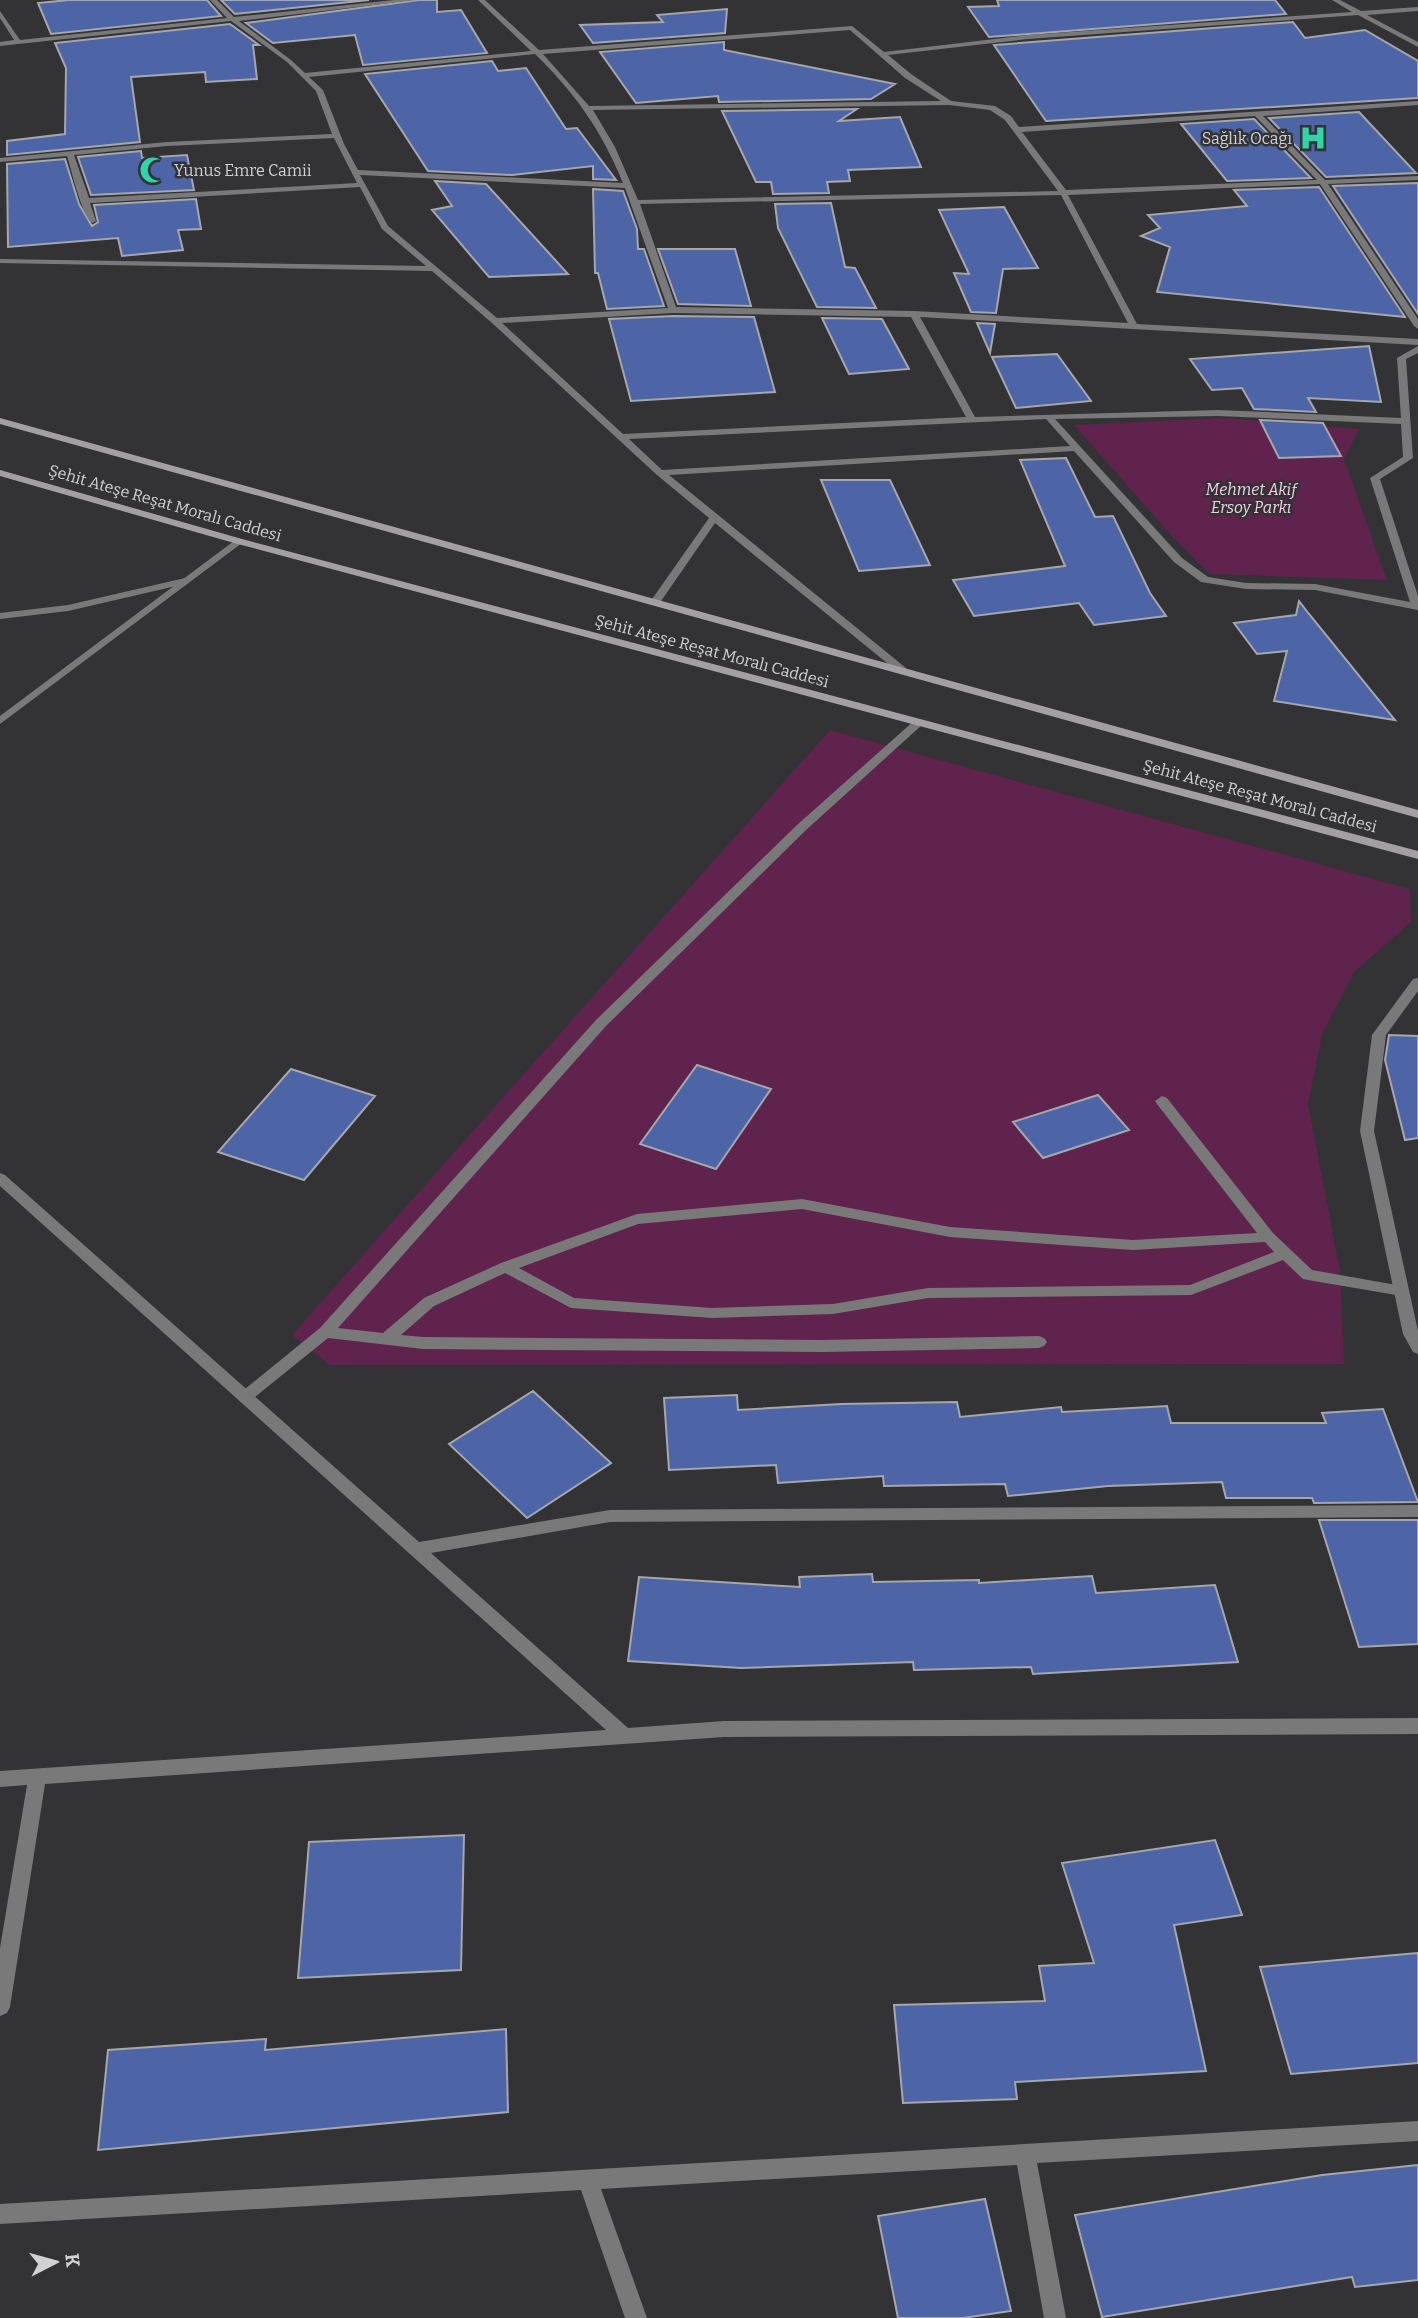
<svg xmlns="http://www.w3.org/2000/svg" width="1418" height="2318" font-family="Bitter,serif">
<style>
.green{fill:#60234d}
.building{fill:#4d64a7;stroke:#a6a7ab;stroke-width:2}
.lines{fill:none;stroke-linecap:round;stroke-linejoin:round}
.service{fill:#7a797a;fill-rule:evenodd}
.minor{fill:#7a797a;fill-rule:evenodd}
.secondary{fill:#a2a0a2;fill-rule:evenodd}
.labels{text-anchor:middle;dominant-baseline:central;stroke-width:5;stroke-linejoin:round;paint-order:stroke}
.far-poi-label{font-size:16px;fill:#d1d1d3;stroke:#333235;text-anchor:end}
.far-park-label{font-size:16px;font-style:italic;fill:#f5cce5;stroke:#333235}
.far-street-label{font-size:16px;fill:#d1d1d3;stroke:#333235}
</style>
<rect width="100%" height="100%" fill="#333235"/>
<path class="green" d="M 1223,418 L 1359,429 L 1344,459 L 1387,580 L 1210,574 L 1171,535 L 1074,425 Z
M 830,730 L 1410,889 L 1411,922 L 1354,972 L 1322,1035 L 1308,1104 L 1340,1271 L 1344,1364 L 330,1365 L 292,1335 Z"/>
<path class="building" d="M 69,0 L 207,0 L 221,16 L 51,34 L 38,3 Z
M 221,0 L 369,0 L 235,14 Z
M 419,0 L 437,0 L 437,12 L 461,10 L 487,53 L 363,65 L 355,35 L 273,43 L 246,23 Z
M 997,0 L 1275,0 L 1286,14 L 989,37 L 968,7 L 999,6 Z
M 727,9 L 725,33 L 593,43 L 580,25 L 663,22 L 657,15 Z
M 1293,22 L 1305,38 L 1365,30 L 1418,61 L 1418,98 L 1046,121 L 994,45 Z
M 230,24 L 259,45 L 253,45 L 257,79 L 206,82 L 205,72 L 131,77 L 140,142 L 7,155 L 7,141 L 65,134 L 66,68 L 55,43 Z
M 724,42 L 724,50 L 895,84 L 871,99 L 719,102 L 718,96 L 636,103 L 600,52 Z
M 492,61 L 498,71 L 526,68 L 566,129 L 577,128 L 616,180 L 593,179 L 593,166 L 512,175 L 428,171 L 365,74 Z
M 857,109 L 839,121 L 900,117 L 921,167 L 848,170 L 850,181 L 827,182 L 829,193 L 773,194 L 771,182 L 756,182 L 722,111 Z
M 1359,112 L 1416,173 L 1326,177 L 1269,118 Z
M 1254,119 L 1311,178 L 1227,181 L 1181,124 Z
M 141,151 L 142,158 L 187,155 L 194,190 L 91,195 L 78,157 Z
M 65,159 L 79,204 L 92,226 L 98,222 L 94,205 L 196,199 L 201,229 L 178,230 L 183,250 L 122,256 L 118,238 L 8,247 L 7,164 Z
M 435,181 L 486,184 L 568,274 L 489,277 L 432,210 L 452,206 Z
M 1418,183 L 1418,314 L 1333,186 Z
M 1319,187 L 1405,317 L 1157,292 L 1170,247 L 1141,236 L 1160,228 L 1148,215 L 1247,206 L 1234,190 Z
M 593,189 L 623,191 L 637,229 L 638,249 L 644,249 L 664,306 L 607,309 L 598,273 L 595,273 Z
M 831,203 L 845,267 L 855,268 L 876,308 L 817,307 L 778,228 L 775,204 Z
M 1004,207 L 1038,268 L 1003,269 L 996,313 L 971,312 L 954,273 L 969,274 L 939,210 Z
M 658,249 L 735,249 L 751,306 L 678,304 Z
M 673,316 L 754,317 L 775,392 L 631,401 L 609,319 Z
M 822,318 L 882,319 L 909,369 L 849,374 Z
M 977,323 L 995,324 L 990,353 Z
M 1369,346 L 1381,402 L 1308,398 L 1316,412 L 1254,409 L 1242,388 L 1212,390 L 1190,359 Z
M 1057,354 L 1091,401 L 1016,408 L 992,357 Z
M 1260,420 L 1323,423 L 1341,456 L 1279,458 Z
M 1066,458 L 1095,517 L 1113,516 L 1150,593 L 1166,616 L 1094,625 L 1079,603 L 974,616 L 953,580 L 1065,566 L 1020,460 Z
M 821,480 L 890,480 L 930,565 L 859,571 Z
M 1299,601 L 1309,614 L 1395,720 L 1274,701 L 1287,651 L 1257,654 L 1234,623 L 1296,615 Z
M 1389,1035 L 1418,1036 L 1418,1138 L 1405,1140 L 1385,1060 Z
M 697,1065 L 771,1089 L 716,1169 L 640,1144 Z
M 291,1069 L 375,1096 L 304,1180 L 218,1152 Z
M 1098,1095 L 1129,1130 L 1043,1158 L 1013,1122 Z
M 533,1391 L 611,1463 L 527,1518 L 449,1444 Z
M 737,1395 L 738,1410 L 841,1404 L 957,1402 L 960,1417 L 1061,1407 L 1062,1412 L 1167,1406 L 1171,1423 L 1326,1423 L 1322,1413 L 1383,1409 L 1418,1502 L 1314,1503 L 1312,1498 L 1226,1498 L 1222,1482 L 1108,1486 L 1008,1496 L 1005,1484 L 884,1486 L 883,1476 L 778,1483 L 776,1465 L 669,1470 L 664,1398 Z
M 1319,1520 L 1418,1520 L 1418,1644 L 1359,1647 Z
M 872,1574 L 873,1582 L 979,1580 L 979,1583 L 1092,1576 L 1096,1593 L 1215,1585 L 1238,1662 L 1033,1674 L 1031,1667 L 914,1670 L 913,1662 L 741,1668 L 628,1661 L 639,1577 L 800,1587 L 799,1577 Z
M 464,1835 L 461,1970 L 298,1978 L 309,1842 Z
M 1215,1840 L 1242,1915 L 1174,1925 L 1206,2071 L 1015,2082 L 1017,2099 L 903,2103 L 894,2005 L 1045,2001 L 1039,1966 L 1094,1963 L 1062,1863 Z
M 1418,1953 L 1418,2063 L 1291,2074 L 1260,1967 Z
M 506,2029 L 508,2112 L 98,2150 L 108,2050 L 266,2039 L 265,2050 Z
M 1418,2165 L 1418,2280 L 1355,2287 L 1352,2277 L 1102,2317 L 1075,2215 L 1322,2175 Z
M 985,2199 L 1011,2311 L 963,2318 L 898,2318 L 878,2216 Z"/>
<g class="lines">
<path class="service" d="M 185,578 L 189,579 L 189,583 L 68,611 L 0,619 L 0,613 L 68,605 Z
M 919,719 L 925,722 L 923,724 L 805,831 L 606,1026 L 338,1328 L 383,1333 L 424,1298 L 501,1263 L 637,1214 L 802,1199 L 950,1227 L 1133,1240 L 1257,1233 L 1157,1104 L 1155,1101 L 1162,1096 L 1167,1098 L 1273,1233 L 1312,1270 L 1402,1286 L 1407,1287 L 1409,1291 L 1407,1295 L 1402,1296 L 1308,1280 L 1303,1279 L 1283,1260 L 1191,1295 L 928,1298 L 833,1314 L 712,1318 L 571,1308 L 505,1273 L 434,1306 L 401,1335 L 423,1337 L 820,1340 L 1039,1336 L 1044,1338 L 1047,1342 L 1044,1346 L 1039,1348 L 820,1352 L 423,1349 L 328,1338 L 250,1401 L 240,1401 L 237,1397 L 240,1393 L 320,1328 L 596,1020 L 797,825 L 915,720 ZM 802,1209 L 950,1237 L 1133,1250 L 1265,1242 L 1274,1252 L 1190,1285 L 928,1288 L 833,1304 L 712,1308 L 574,1298 L 519,1268 L 638,1224 Z"/>
<path class="minor" d="M 210,0 L 217,0 L 234,17 L 394,0 L 416,0 L 239,21 L 291,60 L 305,73 L 531,51 L 478,0 L 485,0 L 539,50 L 852,26 L 884,52 L 1028,35 L 1352,12 L 1332,0 L 1340,0 L 1361,11 L 1418,7 L 1418,11 L 1367,15 L 1418,42 L 1418,47 L 1358,15 L 1028,39 L 888,55 L 911,74 L 951,101 L 995,106 L 1011,116 L 1019,127 L 1418,101 L 1418,105 L 1263,116 L 1325,180 L 1418,176 L 1418,180 L 1328,184 L 1418,319 L 1418,329 L 1414,326 L 1320,184 L 1068,195 L 1137,324 L 1418,339 L 1418,345 L 920,317 L 975,417 L 1218,410 L 1401,418 L 1397,358 L 1418,346 L 1418,353 L 1406,359 L 1413,458 L 1380,479 L 1418,596 L 1418,610 L 1315,590 L 1246,589 L 1201,582 L 1174,562 L 1074,451 L 669,475 L 906,668 L 906,672 L 898,672 L 715,523 L 659,604 L 651,604 L 650,602 L 709,518 L 657,475 L 492,323 L 432,271 L 0,263 L 0,259 L 426,266 L 382,229 L 360,187 L 90,203 L 96,221 L 92,223 C 82,216 72,172 67,156 L 0,162 L 0,158 L 167,142 L 332,134 L 316,91 L 287,62 L 231,21 L 0,46 L 0,42 L 14,40 L 0,18 L 0,11 L 20,40 L 227,18 ZM 850,30 L 905,78 L 941,101 L 589,106 L 543,54 ZM 535,54 C 575,93 602,131 623,183 L 358,170 L 344,144 L 323,90 L 309,77 ZM 949,105 L 990,110 L 1005,120 L 1058,191 L 638,200 L 615,147 L 593,110 ZM 1255,116 L 1317,180 L 1066,190 L 1022,132 ZM 334,138 L 357,183 L 89,198 L 74,155 L 167,146 ZM 360,175 L 625,188 L 668,308 L 497,318 L 388,226 ZM 1061,195 L 1128,323 L 914,311 L 676,307 L 640,204 ZM 673,313 L 911,317 L 966,417 L 623,434 L 502,323 ZM 1218,416 L 1401,424 L 1403,457 L 1370,478 L 1410,602 L 1315,584 L 1246,583 L 1208,577 L 1182,558 L 1055,419 ZM 1046,419 L 1070,446 L 662,470 L 629,439 Z
M 238,538 L 243,541 L 242,543 L 0,724 L 0,716 Z
M 1418,978 L 1418,991 L 1386,1035 L 1374,1131 L 1418,1331 L 1418,1354 L 1413,1352 L 1403,1334 L 1360,1131 L 1372,1035 L 1413,979 Z
M 0,1173 L 5,1175 L 419,1542 L 610,1510 L 1418,1505 L 1418,1517 L 610,1522 L 431,1553 L 628,1728 L 724,1721 L 1418,1718 L 1418,1734 L 724,1737 L 45,1784 L 10,2007 L 7,2013 L 0,2016 L 0,1948 L 27,1785 L 0,1787 L 0,1771 L 606,1730 L 0,1186 Z
M 1418,2121 L 1418,2141 L 1037,2163 L 1066,2318 L 1044,2318 L 1017,2165 L 601,2189 L 647,2318 L 625,2318 L 581,2190 L 0,2224 L 0,2204 Z"/>
<path class="secondary" d="M 0,418 L 1418,810 L 1418,818 L 0,424 Z
M 0,470 L 242,539 L 1418,851 L 1418,859 L 234,543 L 0,476 Z"/>
</g>
<defs>
<g id="hospital-bare" transform="scale(2.1)"><path d="M-5-5h3v3.5h4V-5h3V5h-3V1.5h-4V5h-3Z" fill="#30d4a9" stroke="#333235" stroke-width="2.5" paint-order="stroke"/></g>
<g id="mosque-bare" transform="scale(2.1)"><path d="M3.5-4.9A6 6 0 1 0 3.5 4.9A5 5 0 1 1 3.5-4.9Z" fill="#30d4a9" stroke="#333235" stroke-width="2.5" paint-order="stroke"/></g>
</defs>
<g fill-rule="evenodd">
<use href="#hospital-bare" x="1313" y="138"/>
<use href="#mosque-bare" x="153" y="170"/>
</g>
<g class="labels">
<g class="far-poi-label">
<text x="1292" y="138">Sağlık Ocağı</text>
<text x="174" y="170" text-anchor="start">Yunus Emre Camii</text>
</g>
<g class="far-park-label">
<text x="1251" y="489">Mehmet Akif<tspan x="1251" dy="18">Ersoy Parkı</tspan></text>
</g>
<g class="far-street-label">
<text transform="translate(165 503) rotate(16)">Şehit Ateşe Reşat Moralı Caddesi</text>
<text transform="translate(712 651) rotate(15)">Şehit Ateşe Reşat Moralı Caddesi</text>
<text transform="translate(1260 796) rotate(15)">Şehit Ateşe Reşat Moralı Caddesi</text>
</g>
</g>
<g transform="translate(56 2262) rotate(84)" stroke="#333235" stroke-width="5" paint-order="stroke">
<path d="M0-5L12 26L0 18L-12 26Z" fill="#d1d1d3"/>
<text y="-10" font-size="19" font-weight="bold" text-anchor="middle" fill="#d1d1d3">K</text>
</g>
</svg>
